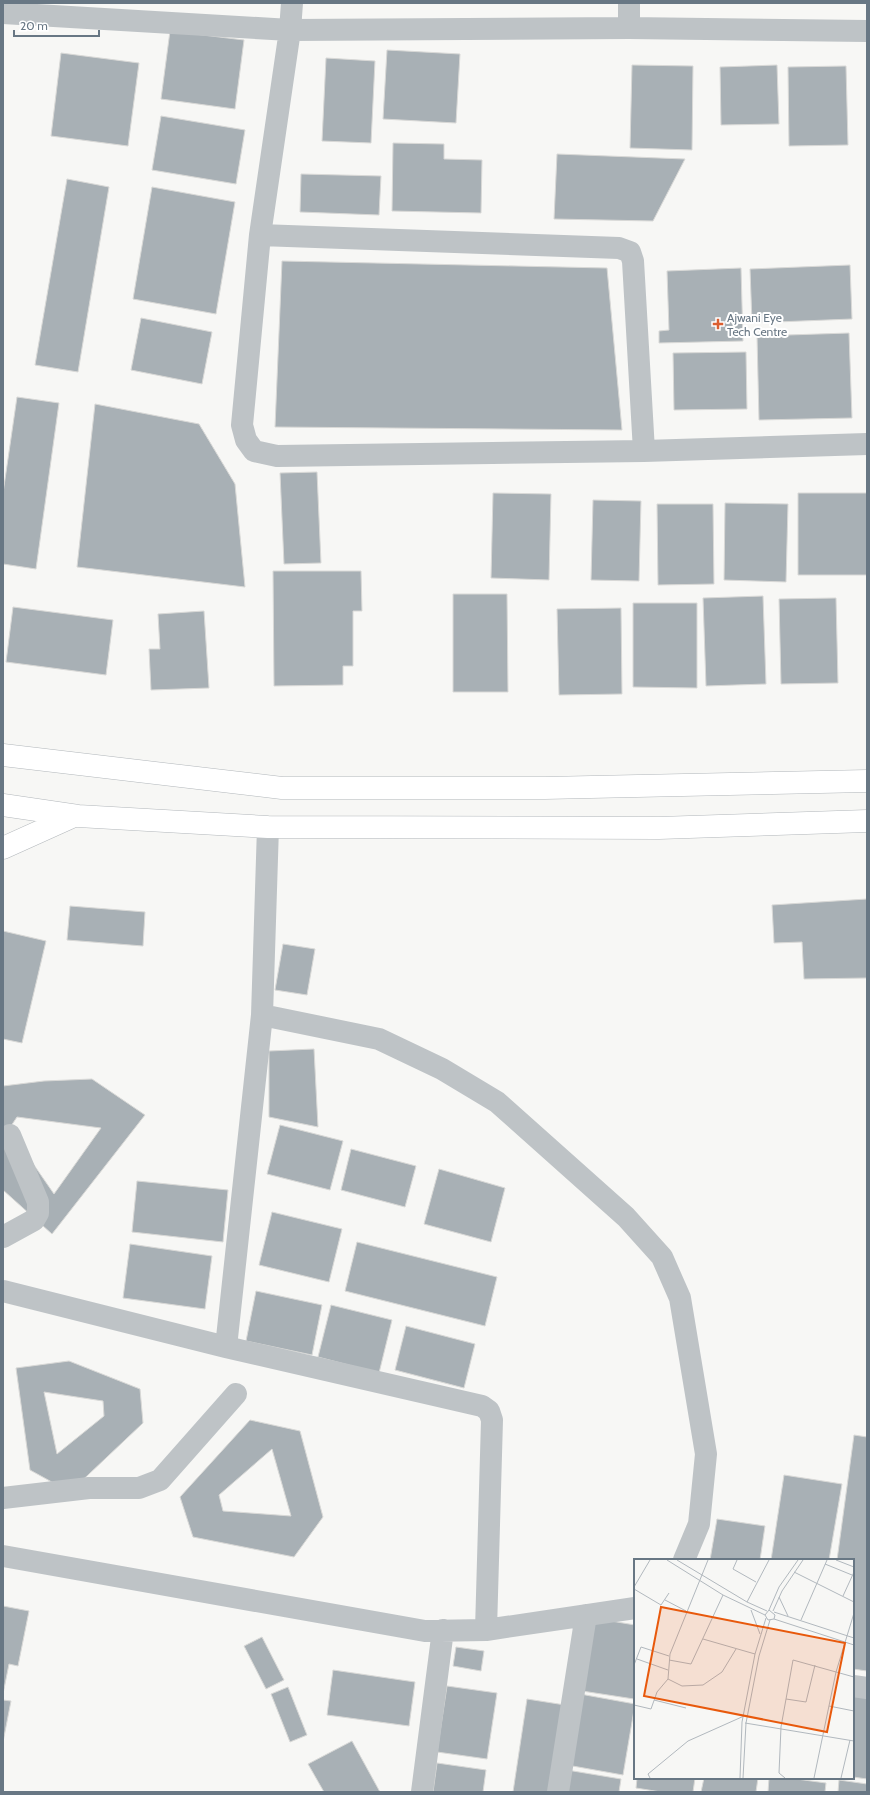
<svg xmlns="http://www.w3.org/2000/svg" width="870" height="1795" font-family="Cabin,sans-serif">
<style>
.building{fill:#a8b0b5;stroke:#d9d9d7;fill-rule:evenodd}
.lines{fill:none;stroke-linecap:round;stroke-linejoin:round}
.major-casing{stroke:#b2b7bb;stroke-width:23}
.minor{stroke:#bec3c6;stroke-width:22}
.major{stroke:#fff;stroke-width:22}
.poi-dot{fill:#db5f31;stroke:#fff;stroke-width:1.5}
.labels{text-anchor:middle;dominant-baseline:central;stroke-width:4;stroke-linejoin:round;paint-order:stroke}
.poi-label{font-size:12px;fill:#687784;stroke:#fff;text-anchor:start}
.inset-road{fill:none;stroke:#b1b8be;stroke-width:1}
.view{fill:#e8590c;fill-opacity:0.15;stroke:#e8590c;stroke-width:2}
.inset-edge{fill:none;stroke:#687784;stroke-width:2}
</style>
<rect width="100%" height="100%" fill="#f7f7f5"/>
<path class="building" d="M 170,31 L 244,40 L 235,109 L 161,99 Z
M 387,50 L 460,54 L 456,123 L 383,119 Z
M 61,53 L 139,63 L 128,146 L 51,136 Z
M 326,58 L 375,61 L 371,143 L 322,141 Z
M 632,65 L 693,66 L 692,150 L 630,148 Z
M 777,65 L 779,124 L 721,125 L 720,67 Z
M 846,66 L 848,145 L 789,146 L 788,67 Z
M 161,116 L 245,130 L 236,184 L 152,170 Z
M 393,143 L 444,144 L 444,159 L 482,160 L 481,213 L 392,211 Z
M 557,154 L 685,159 L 653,221 L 554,219 Z
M 301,174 L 381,176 L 379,215 L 300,212 Z
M 67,179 L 109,187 L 78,372 L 35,365 Z
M 152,187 L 235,202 L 216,314 L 133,299 Z
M 282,261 L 607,268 L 622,430 L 275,427 Z
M 850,265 L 852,319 L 752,323 L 750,269 Z
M 741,268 L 743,341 L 659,343 L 659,331 L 669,330 L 667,271 Z
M 141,318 L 212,332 L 202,384 L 131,370 Z
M 849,333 L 852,418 L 759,420 L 757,336 Z
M 746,352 L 747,409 L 674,410 L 673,353 Z
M 17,397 L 59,403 L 36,569 L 3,564 L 3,493 Z
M 95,404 L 199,424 L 235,484 L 245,587 L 77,567 Z
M 317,472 L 321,563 L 284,564 L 280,473 Z
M 493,493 L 551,494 L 549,580 L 491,578 Z
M 798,493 L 867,493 L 867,575 L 798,575 Z
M 593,500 L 641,501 L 639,581 L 591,580 Z
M 725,503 L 788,504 L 786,582 L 724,580 Z
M 657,504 L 713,504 L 714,584 L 658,585 Z
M 273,571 L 361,571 L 362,611 L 353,611 L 353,666 L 343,666 L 343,685 L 274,686 Z
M 453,594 L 507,594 L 508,692 L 453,692 Z
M 763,596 L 766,684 L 706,686 L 703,598 Z
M 836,598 L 838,683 L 781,684 L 779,599 Z
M 633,603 L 697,603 L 697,688 L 633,687 Z
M 13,607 L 113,620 L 106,675 L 6,662 Z
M 621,608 L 622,694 L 559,695 L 557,609 Z
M 204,611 L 209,688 L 151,690 L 149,649 L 160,649 L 158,614 Z
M 867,899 L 867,978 L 804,979 L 802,942 L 774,943 L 772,905 Z
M 70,906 L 145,912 L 143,946 L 67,940 Z
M 3,931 L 46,941 L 22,1043 L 3,1039 Z
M 283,944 L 315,949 L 307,995 L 275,990 Z
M 314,1049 L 318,1127 L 269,1117 L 269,1051 Z
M 92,1079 L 145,1115 L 52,1234 L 3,1190 L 3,1086 L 44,1081 ZM 17,1117 L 101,1128 L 54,1194 L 9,1129 Z
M 280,1125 L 343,1141 L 330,1190 L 267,1174 Z
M 351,1149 L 416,1166 L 405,1207 L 341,1190 Z
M 439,1169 L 505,1188 L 491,1242 L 424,1224 Z
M 137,1181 L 228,1190 L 223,1242 L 132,1232 Z
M 272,1212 L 342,1229 L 329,1282 L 259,1265 Z
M 357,1242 L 497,1277 L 485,1326 L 345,1291 Z
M 130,1244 L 212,1256 L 205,1309 L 123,1298 Z
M 256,1291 L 322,1305 L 312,1355 L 246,1341 Z
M 331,1305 L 392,1320 L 379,1373 L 318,1357 Z
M 406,1326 L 475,1344 L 464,1388 L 395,1370 Z
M 69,1361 L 140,1389 L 143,1423 L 70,1492 L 30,1470 L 16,1368 ZM 44,1392 L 103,1401 L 104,1416 L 57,1454 Z
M 250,1420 L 300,1431 L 323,1517 L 294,1557 L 193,1537 L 180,1497 ZM 272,1449 L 291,1516 L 223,1511 L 219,1495 Z
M 854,1435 L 867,1437 L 867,1671 L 853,1669 L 853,1560 L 837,1560 Z
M 784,1475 L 842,1484 L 829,1560 L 771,1560 Z
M 717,1519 L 765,1526 L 760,1560 L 710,1560 Z
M 3,1606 L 29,1611 L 18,1666 L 9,1664 L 3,1694 Z
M 593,1618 L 635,1625 L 634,1699 L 582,1691 Z
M 262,1637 L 284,1680 L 266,1689 L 244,1646 Z
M 456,1647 L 484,1651 L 481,1671 L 453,1666 Z
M 333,1670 L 415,1682 L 409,1726 L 327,1715 Z
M 447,1686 L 497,1693 L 487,1759 L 437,1752 Z
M 288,1687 L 307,1735 L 290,1742 L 271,1694 Z
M 580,1694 L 635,1704 L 623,1775 L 567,1765 Z
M 853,1695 L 867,1698 L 867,1779 L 853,1777 Z
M 527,1699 L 565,1705 L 553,1792 L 513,1792 Z
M 3,1700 L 11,1701 L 3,1742 Z
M 352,1741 L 380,1792 L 324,1792 L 308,1764 Z
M 437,1763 L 486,1770 L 483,1792 L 433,1792 Z
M 567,1770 L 621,1779 L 619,1792 L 563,1792 Z
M 637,1778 L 695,1778 L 693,1792 L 661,1792 L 636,1788 Z
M 704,1778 L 758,1778 L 756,1792 L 701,1792 Z
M 769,1778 L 789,1778 L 826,1783 L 825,1792 L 768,1792 Z
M 839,1780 L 867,1784 L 867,1792 L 838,1792 Z"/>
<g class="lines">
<g class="major-casing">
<path id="major" d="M 3,755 L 282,788 L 545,788 L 867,781
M 3,805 L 78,816 L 268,827 L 659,828 L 867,821
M 3,848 L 74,816"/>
</g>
<path class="minor" d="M 292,3 L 290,30 L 260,235 L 242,425 L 246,440 L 254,451 L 277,456 L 644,451 L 867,444
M 629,3 L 629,28
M 3,13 L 290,30 L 629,28 L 867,31
M 260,235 L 619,248 L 630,252 L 633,261 L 644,451
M 262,1015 L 379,1039 L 442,1069 L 497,1102 L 626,1217 L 662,1257 L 680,1298 L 706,1454 L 699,1524 L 684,1560
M 3,1237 L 34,1220 L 38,1213 L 38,1202 L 10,1135
M 3,1291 L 226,1347 L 482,1406 L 489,1411 L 492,1420 L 486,1630
M 226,1347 L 262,1015 L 268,827
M 3,1498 L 89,1488 L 139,1488 L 160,1480 L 236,1394
M 3,1556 L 425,1631 L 486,1630 L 635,1608
M 853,1686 L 867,1688
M 422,1792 L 443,1630
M 558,1792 L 586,1615"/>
<use href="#major" class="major"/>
</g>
<path class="poi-dot" d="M716 318h4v4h4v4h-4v4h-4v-4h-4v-4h4z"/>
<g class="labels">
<g class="poi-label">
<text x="727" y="317">Ajwani Eye<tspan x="727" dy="14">Tech Centre</tspan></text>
</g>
</g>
<g transform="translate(634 1559)">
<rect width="220" height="220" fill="#f7f7f5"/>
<path class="inset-road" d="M 33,1 L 89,36 L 131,56 L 134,61 L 140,60 L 141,56 L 135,51 L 131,56M 43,1 L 113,43 L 133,52M 103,1 L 99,10 L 122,23M 202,1 L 220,8M 191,5 L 218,16M 160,13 L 220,43M 0,28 L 16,1M 0,30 L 27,46 L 35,34M 209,37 L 220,13M 145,38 L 154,57M 31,41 L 52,52M 113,43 L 135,1M 117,51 L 126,75M 135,51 L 145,28 L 164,1M 139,52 L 148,32 L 169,1M 140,53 L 220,79M 140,60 L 220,86M 167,61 L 193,1M 69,80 L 121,95M 3,100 L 34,111M 35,101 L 57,105 L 89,36M 0,106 L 7,88 L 35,97M 34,120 L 48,127 L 69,126 L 88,113 L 102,90M 152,140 L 172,143 L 181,106M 20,141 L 52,149M 0,146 L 17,150 L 23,133 L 34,120 L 36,95 L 74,1M 195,147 L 220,152M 111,164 L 220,182M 16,219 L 14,215 L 54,182 L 110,157M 106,219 L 108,163 L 121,95 L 132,59M 109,219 L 112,164 L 125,97 L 136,61M 151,219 L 145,214 L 147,168 L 159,101 L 220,118M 180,219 L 202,113 L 220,54M 207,219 L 216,181"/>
<path class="view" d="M 27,48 L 211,84 L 193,173 L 10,137 Z"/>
<rect width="220" height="220" class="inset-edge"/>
</g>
<rect width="870" height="1795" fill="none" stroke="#687784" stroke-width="8"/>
<path d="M14 30v6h85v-6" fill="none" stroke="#687784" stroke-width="2"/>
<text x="20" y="30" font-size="12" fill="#687784" stroke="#ffffff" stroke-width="3" paint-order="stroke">20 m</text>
</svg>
